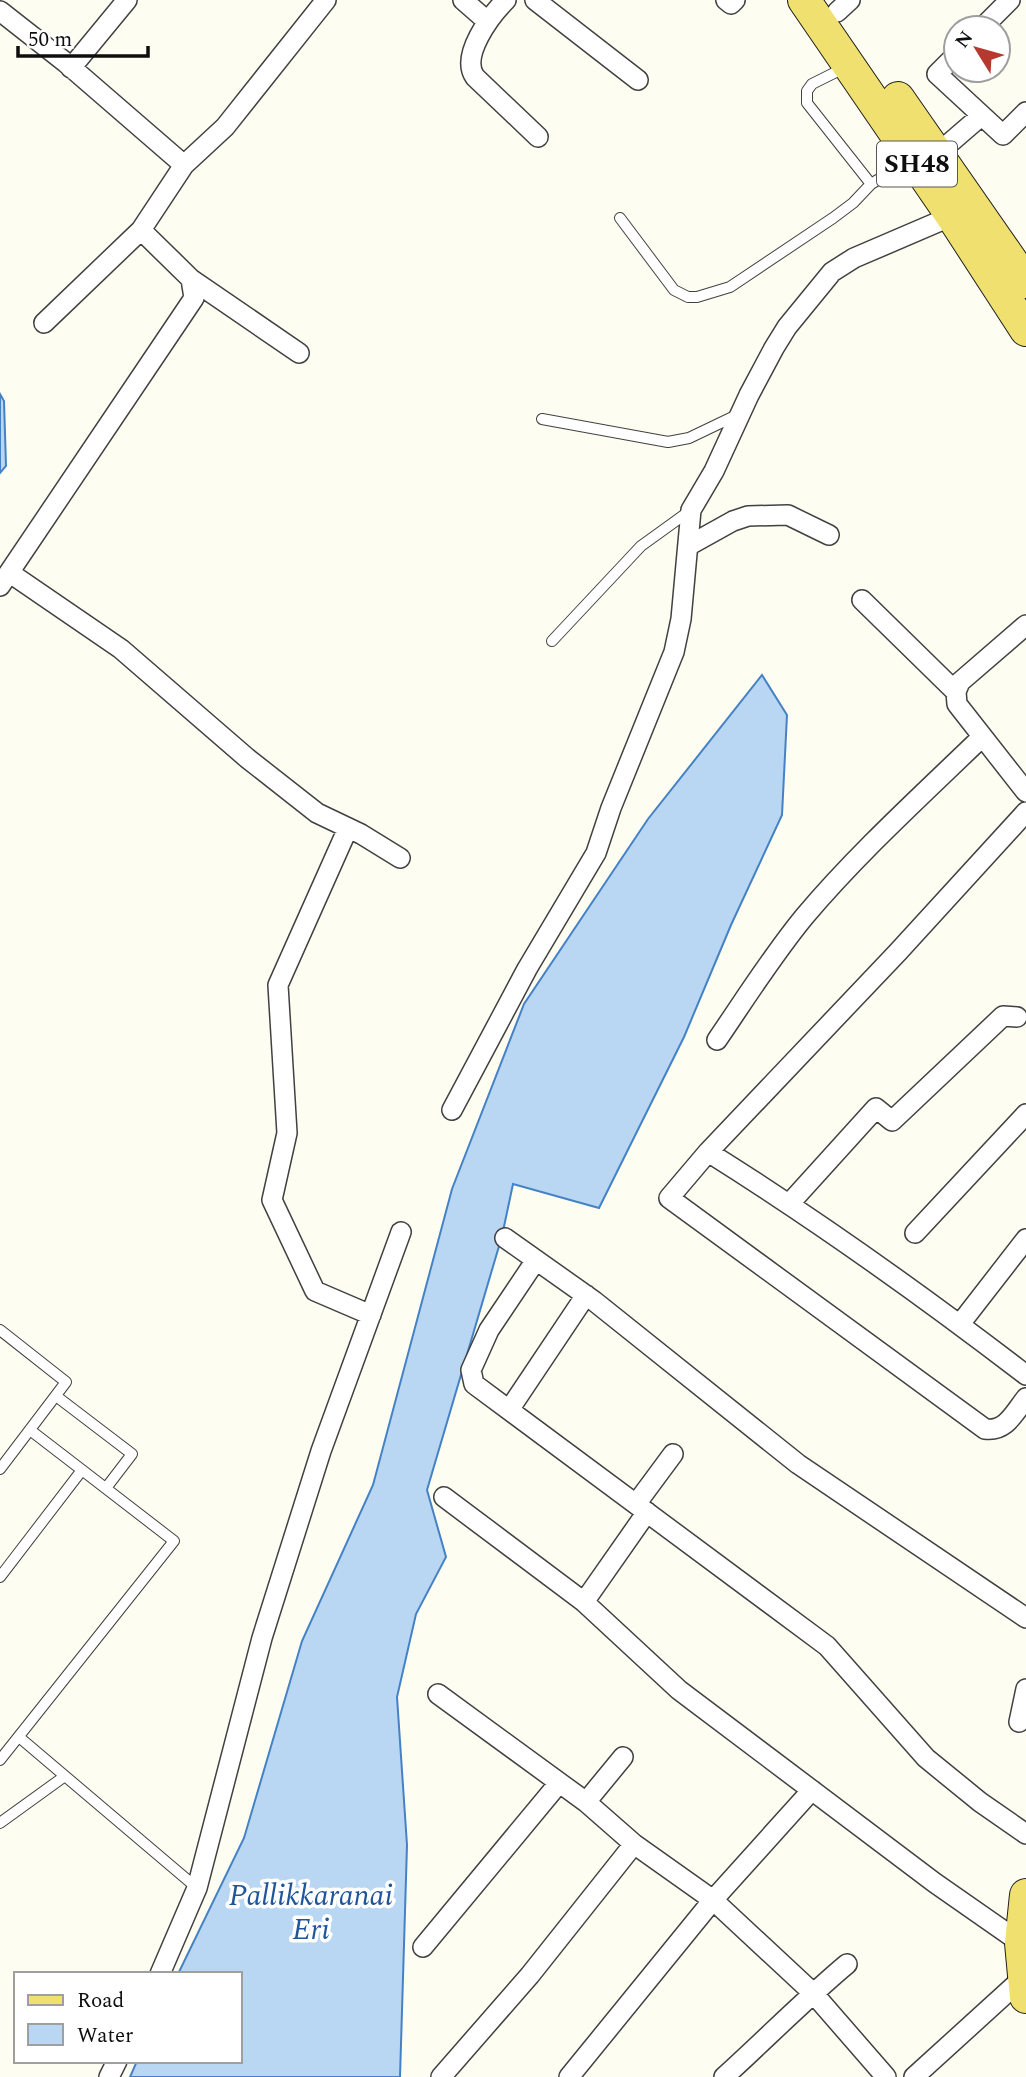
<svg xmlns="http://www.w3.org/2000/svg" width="1026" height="2077" font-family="Spectral,serif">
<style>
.water{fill:#b9d6f2;stroke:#4482c5;stroke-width:2}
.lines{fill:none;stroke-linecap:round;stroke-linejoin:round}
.service-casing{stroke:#414141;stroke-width:12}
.minor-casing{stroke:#414141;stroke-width:22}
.primary-casing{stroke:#1f1f1f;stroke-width:34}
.service{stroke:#fff;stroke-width:10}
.minor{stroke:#fff;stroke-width:19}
.primary{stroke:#f0e06f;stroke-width:32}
.labels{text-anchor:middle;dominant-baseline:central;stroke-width:7;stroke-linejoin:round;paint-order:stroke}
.shield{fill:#fff;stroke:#565656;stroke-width:2}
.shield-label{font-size:26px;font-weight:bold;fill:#0e0e0e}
.water-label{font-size:30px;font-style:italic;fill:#1f5599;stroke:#fff}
</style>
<rect width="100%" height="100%" fill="#fefdf1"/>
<path class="water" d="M 0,394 L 4,401 L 6,466 L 0,473 Z
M 762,675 L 787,715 L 782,815 L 731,925 L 684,1037 L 599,1208 L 513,1184 L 502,1236 L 427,1490 L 446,1557 L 416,1614 L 397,1697 L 407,1845 L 400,2077 L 130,2077 L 137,2061 L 240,2061 L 240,1974 L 178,1974 L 244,1838 L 302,1641 L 373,1485 L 452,1189 L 524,1004 L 648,819 Z"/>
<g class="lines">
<g class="service-casing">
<path id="service" d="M 871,184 L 909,161
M 620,218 L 674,290 L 688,297 L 697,297 L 730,287 L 833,218 L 853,203 L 871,184 L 807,103 L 807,91 L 812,84 L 846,67
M 542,419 L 668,442 L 689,438 L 737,415
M 552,641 L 641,546 L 691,510
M 0,1330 L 66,1382 L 0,1469
M 56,1396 L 132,1454 L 106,1488
M 30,1430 L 82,1470
M 0,1577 L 82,1470 L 174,1541 L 0,1760
M 19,1737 L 197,1888
M 0,1823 L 65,1776"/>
</g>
<g class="minor-casing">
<path id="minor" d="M 463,0 L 487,21
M 506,0 C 490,16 460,56 475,77 L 538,137
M 535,0 L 638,80
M 726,0 L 731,4 L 735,0
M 0,11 L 65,62 L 184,165
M 837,12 L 850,0
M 982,28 L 1010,0
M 956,55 L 937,74 L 1003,135 L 1026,112
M 71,68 L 127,0
M 937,154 L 981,116
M 191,279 L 299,353
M 44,323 L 141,230
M 688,546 L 733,521 L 748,516 L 788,515 L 829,535
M 10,573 L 121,649 L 247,758 L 317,813 L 361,834 L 400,858
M 0,586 L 194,298 L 191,279 L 141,230 L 184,165 L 225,127 L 326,0
M 862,600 L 956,692
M 1026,625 L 960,682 L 956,692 L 957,704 L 1026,792
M 1026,812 L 898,952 L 708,1152 C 818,1221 923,1296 1026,1375
M 348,828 L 278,985 L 287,1133 L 272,1200 L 315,1291 L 371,1315
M 717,1040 C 745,999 772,956 804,917 C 857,854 922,795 982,737
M 452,1110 L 527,969 L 596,853 L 611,808 L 674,652 L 681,619 L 691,510 L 714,471 L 749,395 L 774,348 L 787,327 L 832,272 L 854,258 L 952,216
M 708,1152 L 669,1198 L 985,1429 C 1006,1432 1014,1413 1026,1398
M 790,1203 L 876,1108 L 892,1121 L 1003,1016 L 1017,1017
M 915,1233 L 1026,1114
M 505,1238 L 594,1301 L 798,1464 L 1026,1618
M 536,1260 L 489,1330 L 471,1370 L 474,1384 L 827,1646 L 926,1758 L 980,1802 L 1026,1834
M 960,1324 L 1026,1239
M 509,1410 L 586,1295
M 444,1497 L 584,1602 L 679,1690 L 935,1883 L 1021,1943
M 636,1504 L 673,1454
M 584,1602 L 647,1512
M 438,1694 L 586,1802 L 634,1844 L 713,1900 L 569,2077
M 1019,1722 L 1026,1689
M 812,1790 L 713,1900 L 813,1993 L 886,2077
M 586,1802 L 623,1757
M 423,1947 L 559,1783
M 160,1974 L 197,1888 L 262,1638 L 321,1451 L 401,1232
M 109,2077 L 117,2061
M 441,2077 L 530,1975 L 634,1844
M 724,2077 C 765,2040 804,2000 847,1964
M 914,2077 L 1024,1977"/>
</g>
<g class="primary-casing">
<path id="primary" d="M 804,0 L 952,216 L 1026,330
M 898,98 L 1026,282
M 1026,1895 L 1021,1943 L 1026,1997"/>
</g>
<use href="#service" class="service"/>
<use href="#minor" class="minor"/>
<use href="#primary" class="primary"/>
</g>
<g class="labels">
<rect class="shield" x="877" y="141.5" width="80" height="45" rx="5"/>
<g class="shield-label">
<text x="917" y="164">SH48</text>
</g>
<g class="water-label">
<text x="311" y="1896">Pallikkaranai<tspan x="311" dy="34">Eri</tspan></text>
</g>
</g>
<rect x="14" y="1972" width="228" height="91" fill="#ffffff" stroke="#9f9f9f" stroke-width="2"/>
<rect x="28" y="1995" width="35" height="10" fill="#f0e06f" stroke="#9f9f9f" stroke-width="2"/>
<text x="77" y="2007" font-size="21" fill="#0e0e0e">Road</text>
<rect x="28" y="2024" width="35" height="21" fill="#b9d6f2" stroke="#9f9f9f" stroke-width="2"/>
<text x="77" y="2042" font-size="21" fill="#0e0e0e">Water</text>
<g transform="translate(977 49) rotate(307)"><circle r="33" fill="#ffffff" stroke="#9f9f9f" stroke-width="2"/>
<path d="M0-5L12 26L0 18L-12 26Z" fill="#b6392f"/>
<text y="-10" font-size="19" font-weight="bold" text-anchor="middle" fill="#0e0e0e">N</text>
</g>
<path d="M18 46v10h130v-10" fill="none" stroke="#0e0e0e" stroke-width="3.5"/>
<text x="28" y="46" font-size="21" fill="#0e0e0e" stroke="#ffffff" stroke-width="5" paint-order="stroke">50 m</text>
</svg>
